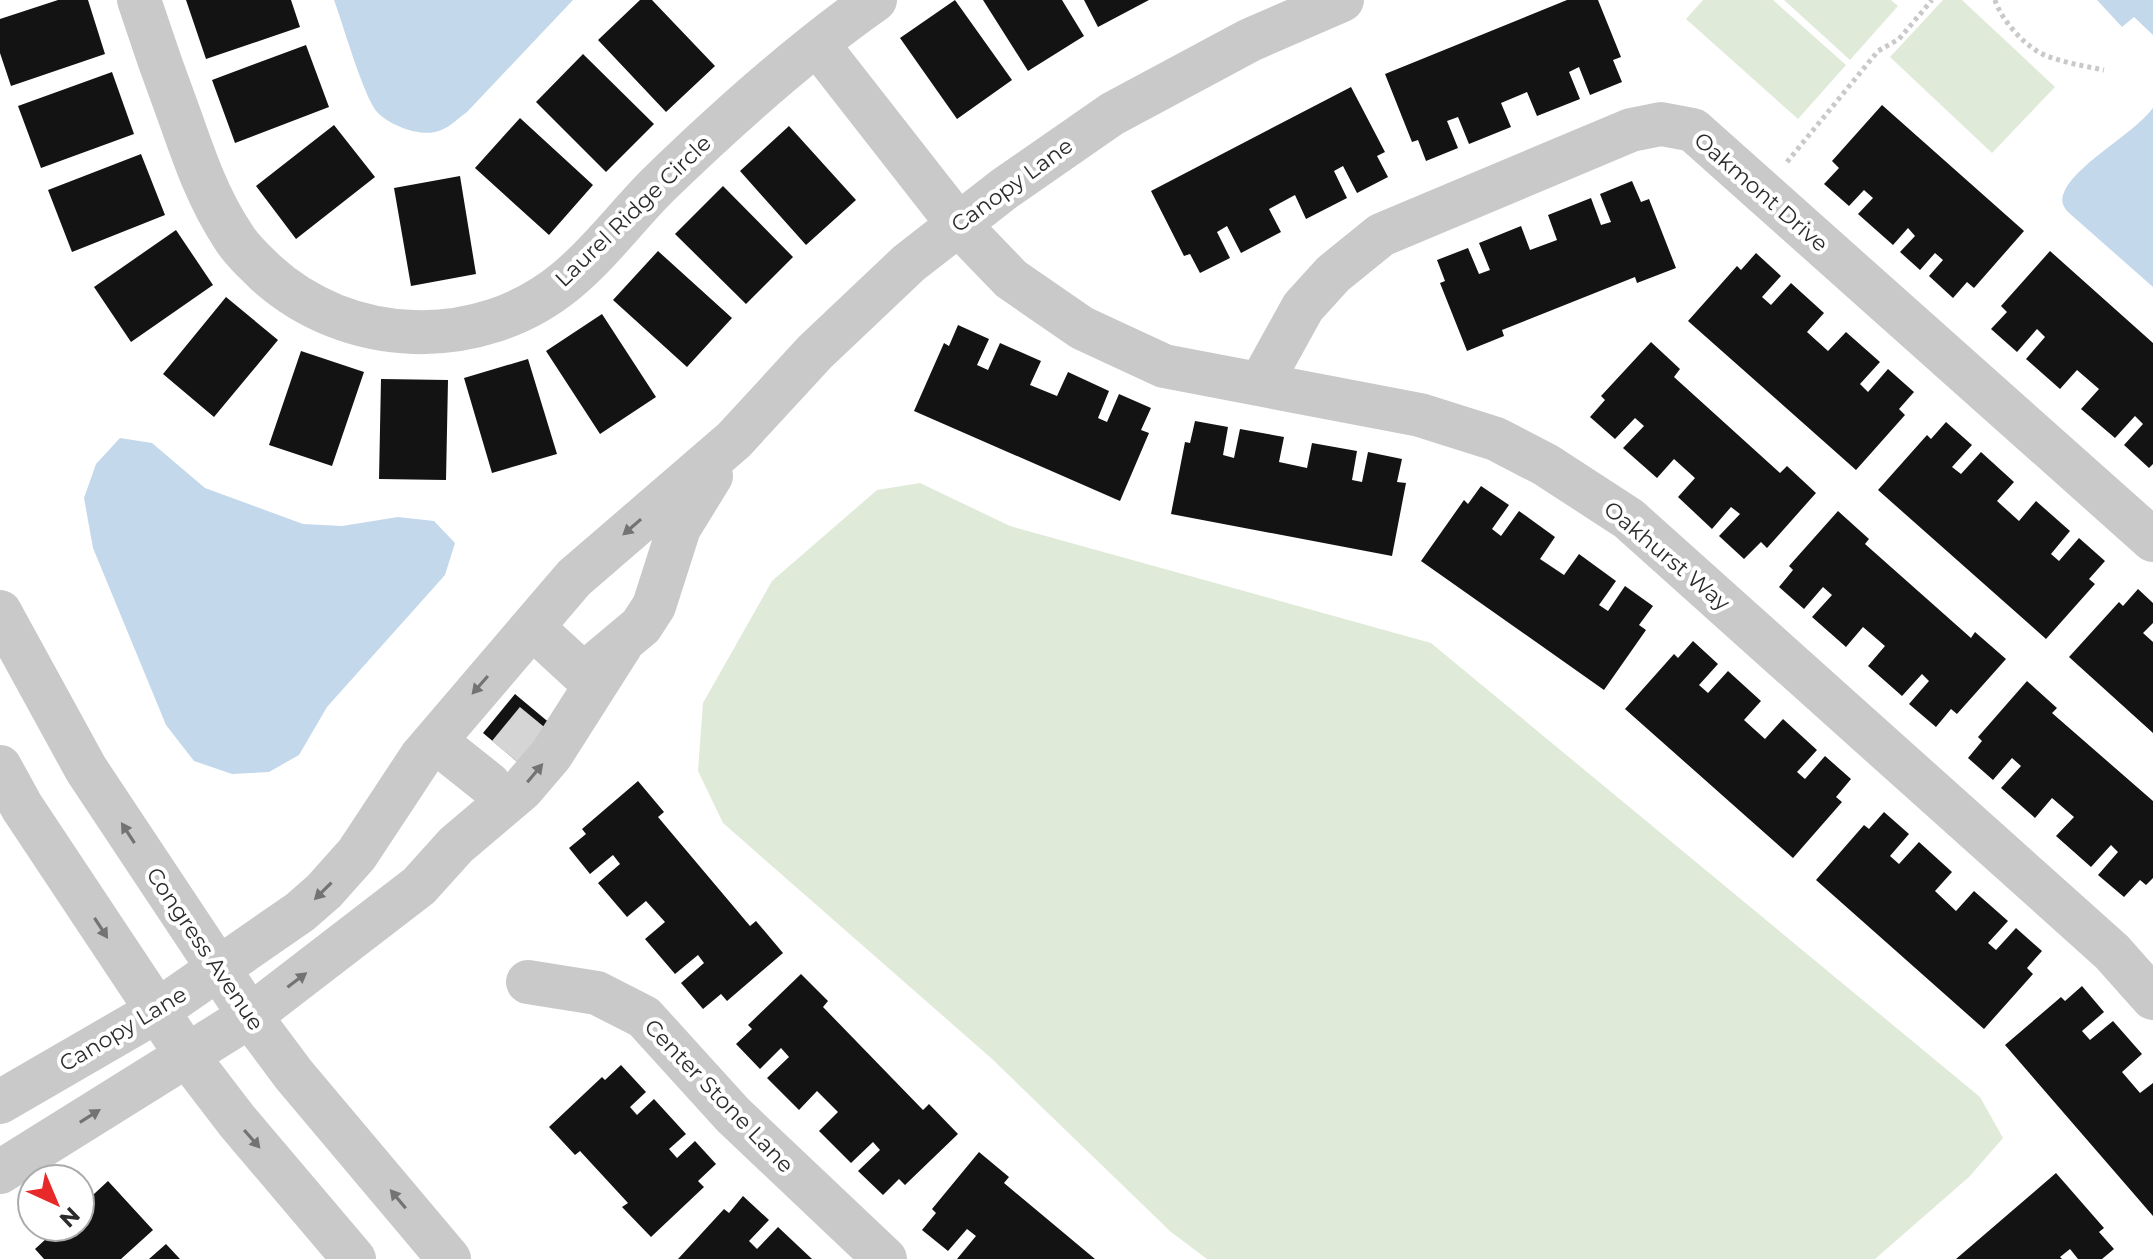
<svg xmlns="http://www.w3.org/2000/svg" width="2153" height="1259" font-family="Montserrat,sans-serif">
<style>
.green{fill:#e0ead8}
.water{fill:#c3d8eb}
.building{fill:#131313}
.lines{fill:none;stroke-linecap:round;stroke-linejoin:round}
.minor-tunnel{stroke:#d5d5d5;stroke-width:44;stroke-dasharray:44 22;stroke-linecap:butt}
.path{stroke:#c9c9c9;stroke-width:5;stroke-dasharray:4 4;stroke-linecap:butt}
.minor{stroke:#c9c9c9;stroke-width:44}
.oneway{fill:#737373}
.labels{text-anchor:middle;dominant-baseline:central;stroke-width:8;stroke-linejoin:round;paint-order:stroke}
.street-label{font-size:22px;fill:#2c2c2c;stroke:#fff}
</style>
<rect width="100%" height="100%" fill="#fff"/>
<path class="green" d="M 1703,0 L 1773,0 L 1846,65 L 1798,119 L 1686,19 Z
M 1784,0 L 1891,0 L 1898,6 L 1850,60 Z
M 1943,0 L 1962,0 L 2055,87 L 1992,153 L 1890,57 Z
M 920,483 L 1010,526 L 1431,643 L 1980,1097 L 2003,1138 L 1969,1177 L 1875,1259 L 1207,1259 L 1171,1232 L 991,1058 L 723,823 L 698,771 L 703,703 L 772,581 L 877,490 Z"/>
<path class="water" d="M 334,0 L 573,0 L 467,112 C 457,119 447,130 435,132 C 418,136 389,125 377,112 C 363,95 343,24 334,0 Z
M 2097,0 L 2153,0 L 2153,35 L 2134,17 L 2122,27 Z
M 2153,108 L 2153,287 L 2068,212 C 2063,206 2061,202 2063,195 C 2072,166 2133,135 2153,108 Z
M 120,438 L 152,443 L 205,488 L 303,524 L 342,526 L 398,517 L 434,521 L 455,543 L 445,575 L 327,707 L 299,755 L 269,772 L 232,774 L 194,761 L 166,725 L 93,548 L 84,498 L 96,464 Z"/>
<path class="building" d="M 58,0 L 88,0 L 105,54 L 11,86 L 0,53 L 0,19 Z
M 186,0 L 291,0 L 300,27 L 206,59 Z
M 640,0 L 652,0 L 715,66 L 666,112 L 598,40 Z
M 955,0 L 1012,80 L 957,119 L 900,38 Z
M 983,0 L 1062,0 L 1084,36 L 1028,71 Z
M 1084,0 L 1149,0 L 1098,27 Z
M 1567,0 L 1598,0 L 1621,57 L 1613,60 L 1622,82 L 1590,95 L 1579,67 L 1569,72 L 1580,99 L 1537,116 L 1527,92 L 1501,103 L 1511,127 L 1469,144 L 1458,117 L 1447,121 L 1458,148 L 1426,161 L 1418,140 L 1412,142 L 1385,74 Z
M 306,45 L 329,107 L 235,143 L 212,80 Z
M 583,54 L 654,124 L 606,172 L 536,102 Z
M 112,72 L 134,134 L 41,168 L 18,106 Z
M 1351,87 L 1385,152 L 1377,156 L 1388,177 L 1357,193 L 1343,166 L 1334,171 L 1347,198 L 1306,219 L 1295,195 L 1269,209 L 1281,232 L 1241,253 L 1227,226 L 1217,232 L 1230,258 L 1200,273 L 1190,254 L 1184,256 L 1151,191 Z
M 1882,105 L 2024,231 L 1974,288 L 1967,282 L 1953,298 L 1929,276 L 1943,260 L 1935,253 L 1920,270 L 1900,252 L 1915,236 L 1908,228 L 1893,245 L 1858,214 L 1873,198 L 1864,190 L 1849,206 L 1824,184 L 1839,168 L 1832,161 Z
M 520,118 L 593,185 L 549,235 L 475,168 Z
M 334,125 L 375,177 L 296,239 L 256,186 Z
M 789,126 L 856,200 L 806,245 L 740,171 Z
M 141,154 L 165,215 L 72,252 L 48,190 Z
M 460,176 L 476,274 L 411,286 L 394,188 Z
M 1632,181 L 1641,202 L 1649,199 L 1676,268 L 1637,283 L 1635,277 L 1502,330 L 1504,336 L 1467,351 L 1440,283 L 1445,281 L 1437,260 L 1468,248 L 1479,274 L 1490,270 L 1479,243 L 1521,226 L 1530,250 L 1557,240 L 1548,215 L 1591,198 L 1601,225 L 1611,222 L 1600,194 Z
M 723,186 L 793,257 L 746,304 L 675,234 Z
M 176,230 L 213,285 L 131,342 L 94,287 Z
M 658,251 L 732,318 L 687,367 L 613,300 Z
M 2050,251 L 2153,343 L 2153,464 L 2149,468 L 2124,445 L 2143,424 L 2135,416 L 2115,438 L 2081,409 L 2099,389 L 2077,370 L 2060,389 L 2026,359 L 2045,337 L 2037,329 L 2017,352 L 1991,329 L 2007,312 L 2001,306 Z
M 1756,253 L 1781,276 L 1762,297 L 1771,305 L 1791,283 L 1824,313 L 1807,332 L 1828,351 L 1846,332 L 1880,362 L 1860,384 L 1868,392 L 1888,369 L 1914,392 L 1899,409 L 1905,415 L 1856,470 L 1688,321 L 1737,266 L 1741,270 Z
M 226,297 L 278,340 L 214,417 L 163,374 Z
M 602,314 L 656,397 L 600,434 L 546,351 Z
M 958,325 L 989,339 L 977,365 L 988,370 L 1000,343 L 1041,361 L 1030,385 L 1057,396 L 1068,372 L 1109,391 L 1098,418 L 1107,422 L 1119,394 L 1151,408 L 1141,430 L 1149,433 L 1120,501 L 914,411 L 944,343 L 949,346 Z
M 1651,342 L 1680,369 L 1674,377 L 1780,473 L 1787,466 L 1816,493 L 1767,548 L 1761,542 L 1744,559 L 1719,536 L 1740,514 L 1731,507 L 1712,529 L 1678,497 L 1695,478 L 1674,459 L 1657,478 L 1623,448 L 1644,426 L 1635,418 L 1615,439 L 1590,417 L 1605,400 L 1601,396 Z
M 301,351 L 364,372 L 332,466 L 269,445 Z
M 528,359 L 557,454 L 492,473 L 464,378 Z
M 381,379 L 448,380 L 446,480 L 379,479 Z
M 1195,421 L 1228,427 L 1223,455 L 1234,458 L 1240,429 L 1284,437 L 1279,462 L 1307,468 L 1312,443 L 1357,451 L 1352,480 L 1362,482 L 1368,452 L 1402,459 L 1397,482 L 1406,483 L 1392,556 L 1171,514 L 1185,442 L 1190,443 Z
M 1946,422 L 1972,445 L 1952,467 L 1961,474 L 1981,452 L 2014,482 L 1997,501 L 2019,521 L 2036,501 L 2070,531 L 2051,554 L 2059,561 L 2079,538 L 2105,561 L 2089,579 L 2095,584 L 2046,639 L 1878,490 L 1927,435 L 1931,439 Z
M 1481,486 L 1509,505 L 1492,529 L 1501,536 L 1519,511 L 1555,537 L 1540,559 L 1564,575 L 1579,554 L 1616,581 L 1599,605 L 1608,611 L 1625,586 L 1653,606 L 1639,625 L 1646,630 L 1604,690 L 1421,561 L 1464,500 L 1468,504 Z
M 1838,511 L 1869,539 L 1865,544 L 1971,638 L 1975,632 L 2006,659 L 1957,714 L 1951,709 L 1936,727 L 1909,704 L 1929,681 L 1922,674 L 1902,696 L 1868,666 L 1885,646 L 1863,627 L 1846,647 L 1812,617 L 1832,595 L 1823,587 L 1804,609 L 1779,587 L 1793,570 L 1789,566 Z
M 2138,589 L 2153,603 L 2153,623 L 2143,633 L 2153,642 L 2153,733 L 2069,657 L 2119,602 L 2123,606 Z
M 1693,641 L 1718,664 L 1699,685 L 1708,693 L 1728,671 L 1761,701 L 1744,720 L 1765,739 L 1783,719 L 1817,750 L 1797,772 L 1805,779 L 1825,756 L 1851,779 L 1836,797 L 1842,802 L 1793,858 L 1625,709 L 1674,654 L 1678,658 Z
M 2027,681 L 2057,708 L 2052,713 L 2153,801 L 2153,878 L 2146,885 L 2140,880 L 2124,897 L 2098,875 L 2118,852 L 2111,845 L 2091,867 L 2056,836 L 2074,817 L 2052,798 L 2035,818 L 2001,788 L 2021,766 L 2012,758 L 1993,780 L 1968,758 L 1982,741 L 1978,737 Z
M 515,694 L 558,730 L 526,769 L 483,733 Z
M 638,781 L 664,812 L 658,817 L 750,926 L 756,921 L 783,953 L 727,1001 L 721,994 L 703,1009 L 681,983 L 704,963 L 698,955 L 675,974 L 645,939 L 665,922 L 646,901 L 627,917 L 598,883 L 620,864 L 613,855 L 590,874 L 569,848 L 586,834 L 582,829 Z
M 1884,812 L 1909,834 L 1890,856 L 1899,864 L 1919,842 L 1952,872 L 1935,891 L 1956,911 L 1974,891 L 2008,921 L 1988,943 L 1996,950 L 2016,928 L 2042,951 L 2027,968 L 2033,974 L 1984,1029 L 1816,880 L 1864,825 L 1869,829 Z
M 801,974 L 828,1001 L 823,1007 L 923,1110 L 929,1104 L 958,1134 L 905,1185 L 899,1179 L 883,1195 L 858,1171 L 880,1150 L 873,1142 L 851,1163 L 819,1131 L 838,1112 L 817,1091 L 799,1110 L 767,1078 L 789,1057 L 781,1048 L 760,1069 L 736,1044 L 752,1029 L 748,1025 Z
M 2082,986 L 2104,1012 L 2082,1031 L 2090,1040 L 2113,1021 L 2142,1054 L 2122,1072 L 2140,1093 L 2153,1083 L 2153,1216 L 2005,1045 L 2061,997 L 2065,1001 Z
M 621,1065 L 646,1092 L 630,1107 L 637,1115 L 654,1099 L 686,1134 L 669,1149 L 677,1158 L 695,1141 L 716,1164 L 698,1181 L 704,1187 L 651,1237 L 622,1207 L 628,1203 L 580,1151 L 575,1155 L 549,1127 L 602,1077 L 605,1080 Z
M 979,1152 L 1009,1177 L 1004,1183 L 1095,1259 L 957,1259 L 976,1236 L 967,1229 L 948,1251 L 922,1230 L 936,1213 L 932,1209 Z
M 2056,1173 L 2104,1228 L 2099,1232 L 2114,1249 L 2102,1259 L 2078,1259 L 2070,1249 L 2060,1257 L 2062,1259 L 1956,1259 Z
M 108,1181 L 153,1230 L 121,1259 L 44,1259 L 35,1249 L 59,1227 L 80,1227 L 80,1207 Z
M 743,1196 L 769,1220 L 749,1241 L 757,1249 L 778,1227 L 812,1259 L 678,1259 L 724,1209 L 729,1213 Z
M 166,1244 L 180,1259 L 149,1259 Z"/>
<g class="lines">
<path class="minor-tunnel" d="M 509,755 L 541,716"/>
<path class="path" d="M 1995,0 C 2001,20 2027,49 2047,56 C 2065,63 2085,66 2104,70
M 1787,162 L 1878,51 L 1899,39 L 1932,0"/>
<path class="minor" d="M 139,0 C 152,40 166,80 181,120 C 195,160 209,200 233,236 C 241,250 254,261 265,272 C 347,348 479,353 566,281 C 600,253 627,216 658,185 C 726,119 798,54 875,0
M 818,45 L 958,224 L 1011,279 L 1082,328 L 1164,366 L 1420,415 L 1496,439 L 1546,465 L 1629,519 L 2112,952 L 2153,998
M 1261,383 L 1303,307 L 1333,274 L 1381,235 L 1631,130 L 1661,124 L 1693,130 L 2153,540
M 0,612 L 86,769 L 250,1016 L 294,1075 L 449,1259
M 532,627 L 583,674
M 598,662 L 641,626 L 654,606 L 679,528 L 711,476
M 435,741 L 489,784
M 0,767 L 22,807 L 188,1057 L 237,1121 L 354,1259
M 528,982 L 597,993 L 644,1017 L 733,1115 L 885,1259
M 0,1102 L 157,1011 L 300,912 L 324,891 L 357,854 L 421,757 L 574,578 L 734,440 L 815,352 L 909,263 L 1004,189 L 1112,114 L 1250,40 L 1342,0
M 0,1172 L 250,1016 L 419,886 L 456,845 L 522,789 L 551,755 L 621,645"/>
</g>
<defs><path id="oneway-solid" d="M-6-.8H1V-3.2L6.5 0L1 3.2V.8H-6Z" transform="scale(2)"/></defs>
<g class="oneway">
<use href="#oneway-solid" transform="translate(632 527) rotate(139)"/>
<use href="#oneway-solid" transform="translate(480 685) rotate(131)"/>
<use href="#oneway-solid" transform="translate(535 773) rotate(-50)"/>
<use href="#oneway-solid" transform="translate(128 833) rotate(-123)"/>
<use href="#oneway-solid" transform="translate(323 891) rotate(135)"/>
<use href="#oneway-solid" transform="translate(101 928) rotate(57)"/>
<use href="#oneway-solid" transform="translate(297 980) rotate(-37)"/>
<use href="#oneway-solid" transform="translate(90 1116) rotate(-32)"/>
<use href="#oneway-solid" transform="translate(252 1139) rotate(49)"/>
<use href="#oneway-solid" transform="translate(398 1199) rotate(-130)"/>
</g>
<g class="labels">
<g class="street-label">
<text transform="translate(1012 185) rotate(-36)">Canopy Lane</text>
<text transform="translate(1761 192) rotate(41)">Oakmont Drive</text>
<text transform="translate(633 211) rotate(-44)">Laurel Ridge Circle</text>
<text transform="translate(1667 556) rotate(40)">Oakhurst Way</text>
<text transform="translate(205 949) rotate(56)">Congress Avenue</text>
<text transform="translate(123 1029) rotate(-31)">Canopy Lane</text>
<text transform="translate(719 1096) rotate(46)">Center Stone Lane</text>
</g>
</g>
<g transform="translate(56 1203) rotate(136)"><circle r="38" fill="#ffffff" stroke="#ababab" stroke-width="2"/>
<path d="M0-6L14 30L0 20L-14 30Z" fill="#e72a29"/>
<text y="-12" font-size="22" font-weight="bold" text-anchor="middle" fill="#2c2c2c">N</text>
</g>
</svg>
